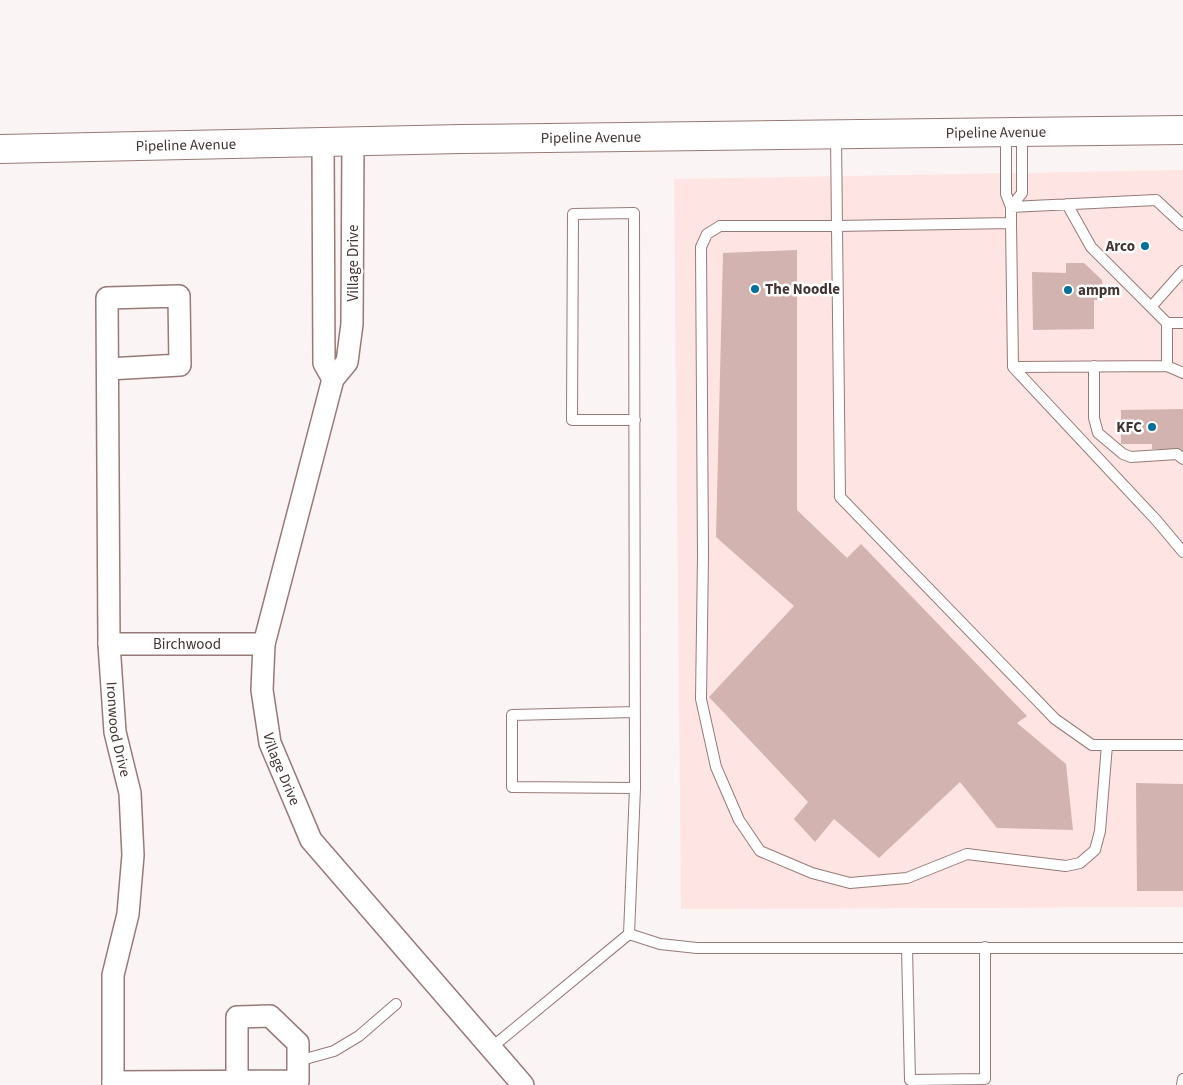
<svg xmlns="http://www.w3.org/2000/svg" width="1183" height="1085" font-family="'Source Sans 3',sans-serif">
<style>
.built{fill:#fee4e2}
.building{fill:#d2b3b0}
.lines{fill:none;stroke-linecap:round;stroke-linejoin:round}
.service-casing{stroke:#977a77;stroke-width:12}
.minor-casing{stroke:#977a77;stroke-width:24}
.secondary-casing{stroke:#977a77;stroke-width:30}
.service{stroke:#fff;stroke-width:10}
.minor{stroke:#fff;stroke-width:21}
.secondary{stroke:#fff;stroke-width:28}
.poi-dot{fill:#006f9b;stroke:#fff;stroke-width:2}
.labels{text-anchor:middle;dominant-baseline:central;stroke-width:5;stroke-linejoin:round;paint-order:stroke}
.street-label{font-size:15px;fill:#423534;stroke:#fff}
.poi-label{font-size:15px;font-weight:bold;fill:#423534;stroke:#fff;text-anchor:end}
</style>
<rect width="100%" height="100%" fill="#fbf4f4"/>
<path class="built" d="M 1183,170 L 1183,907 L 681,909 L 674,179 Z"/>
<path class="building" d="M 797,250 L 797,510 L 847,558 L 861,544 L 1027,716 L 1017,723 L 1066,764 L 1073,830 L 997,828 L 960,782 L 879,858 L 834,819 L 815,842 L 794,819 L 808,802 L 709,697 L 794,606 L 716,537 L 723,253 Z
M 1066,263 L 1084,263 L 1102,280 L 1104,300 L 1094,300 L 1094,329 L 1033,330 L 1032,272 L 1066,273 Z
M 1183,409 L 1183,451 L 1152,449 L 1152,444 L 1121,444 L 1121,410 Z
M 1136,783 L 1183,784 L 1183,891 L 1137,891 Z"/>
<g class="lines">
<g class="service-casing">
<path id="service" d="M 1006,134 L 1006,194 L 1011,207 L 1011,223
M 836,136 L 840,497 L 1055,719 L 1092,745 L 1183,745
M 1067,204 L 1091,247 L 1167,323
M 1011,207 L 1156,200 L 1183,225
M 1011,207 L 1022,193 L 1022,134
M 1151,307 L 1183,271
M 1094,366 L 1094,418 L 1098,433 L 1123,454 L 1131,457 L 1177,454 L 1183,459
M 1167,366 L 1183,373
M 1013,367 L 1167,366 L 1167,323 L 1183,323
M 635,712 L 512,715 L 512,787 L 635,788
M 1107,745 L 1100,831 L 1095,850 L 1080,863 L 1066,866 L 967,854 L 907,878 L 850,883 L 812,873 L 760,851 L 739,820 L 716,767 L 701,699 L 703,555 L 701,247 L 707,234 L 720,226 L 836,226 L 1011,223 L 1013,367 L 1157,521 L 1183,552
M 629,934 L 660,944 L 697,948 L 1183,948
M 907,948 L 910,1080 L 985,1079 L 985,947
M 491,1048 L 629,934 L 635,788 L 634,213 L 573,214 L 572,420 L 635,420
M 298,1061 L 334,1051 L 359,1036 L 396,1004
M 1182,1085 L 1183,1079"/>
</g>
<g class="minor-casing">
<g id="minor">
<path id="s1" d="M 353,141 L 352,324 L 347,362 L 333,379 L 264,644 L 262,690 L 270,743 L 311,840 L 523,1085"/>
<path d="M 323,142 L 324,363 L 333,379"/>
<path id="s2" d="M 108,369 L 180,365 L 179,296 L 107,298 L 109,644 L 115,732 L 130,793 L 133,855 L 128,914 L 113,975 L 113,1085"/>
<path id="s3" d="M 109,644 L 264,644"/>
<path d="M 113,1082 L 298,1081 L 298,1043 L 270,1016 L 237,1017 L 237,1082"/>
</g>
</g>
<g class="secondary-casing">
<g id="secondary">
<path id="s4" d="M 0,149 L 461,139 L 1183,130"/>
</g>
</g>
<use href="#service" class="service"/>
<use href="#minor" class="minor"/>
<use href="#secondary" class="secondary"/>
</g>
<g class="poi-dot">
<circle cx="1145" cy="246" r="5"/>
<circle cx="755" cy="289" r="5"/>
<circle cx="1068" cy="290" r="5"/>
<circle cx="1152" cy="427" r="5"/>
</g>
<g class="labels">
<g class="street-label">
<text stroke="none"><textPath href="#s4" startOffset="996">Pipeline Avenue</textPath></text>
<text stroke="none"><textPath href="#s4" startOffset="591">Pipeline Avenue</textPath></text>
<text stroke="none"><textPath href="#s4" startOffset="186">Pipeline Avenue</textPath></text>
<text transform="translate(353 263) rotate(-90)">Village Drive</text>
<text stroke="none"><textPath href="#s3" startOffset="78">Birchwood</textPath></text>
<text stroke="none"><textPath href="#s2" startOffset="645">Ironwood Drive</textPath></text>
<text stroke="none"><textPath href="#s1" startOffset="645">Village Drive</textPath></text>
</g>
<g class="poi-label">
<text x="1135" y="246">Arco</text>
<text x="765" y="289" text-anchor="start">The Noodle</text>
<text x="1078" y="290" text-anchor="start">ampm</text>
<text x="1142" y="427">KFC</text>
</g>
</g>
</svg>
